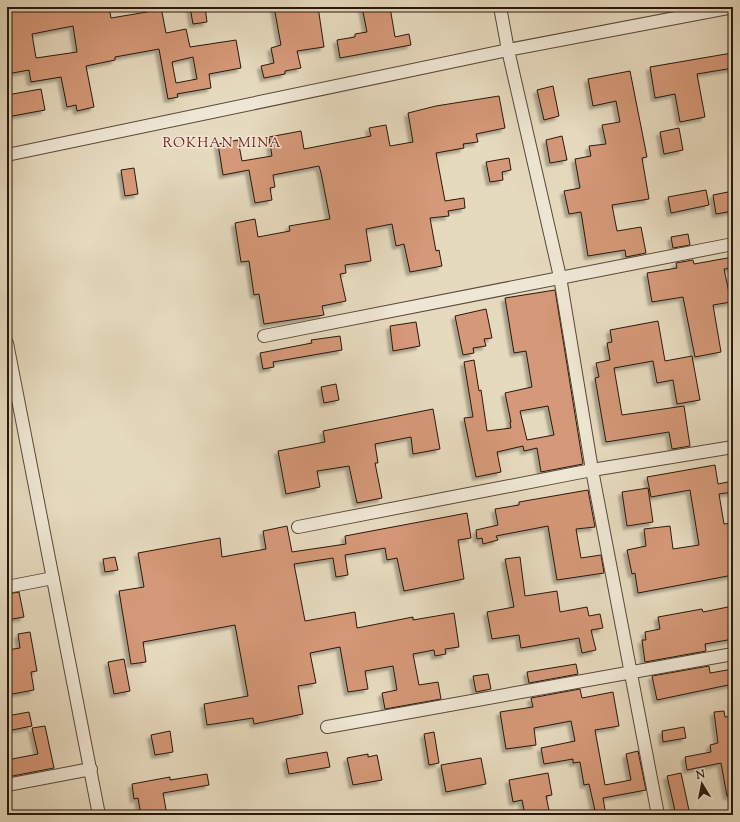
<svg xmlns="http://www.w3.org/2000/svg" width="740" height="822" font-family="'Sorts Mill Goudy',serif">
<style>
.building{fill:#d59878;stroke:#27170c;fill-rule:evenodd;filter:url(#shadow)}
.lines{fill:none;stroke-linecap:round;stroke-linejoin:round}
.street-casing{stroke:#574838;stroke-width:14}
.street{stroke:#efe7d5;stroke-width:12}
.labels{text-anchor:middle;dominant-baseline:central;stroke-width:3;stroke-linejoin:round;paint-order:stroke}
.quarter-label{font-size:14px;letter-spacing:1px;fill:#7a1f14;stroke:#efe7d5}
</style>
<defs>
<filter id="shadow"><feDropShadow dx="-3.5" dy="3.5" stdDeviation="1" flood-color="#0004"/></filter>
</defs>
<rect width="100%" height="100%" fill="#e6dabe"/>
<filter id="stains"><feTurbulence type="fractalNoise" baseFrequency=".005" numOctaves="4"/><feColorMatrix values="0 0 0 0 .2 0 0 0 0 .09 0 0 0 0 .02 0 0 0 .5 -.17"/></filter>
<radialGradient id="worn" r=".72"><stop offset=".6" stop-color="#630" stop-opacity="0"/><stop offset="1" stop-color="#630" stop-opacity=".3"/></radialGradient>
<path class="building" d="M 7,7 L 109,7 L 111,18 L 147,12 L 146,7 L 161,7 L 166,33 L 186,29 L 190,47 L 236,40 L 241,68 L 209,74 L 211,88 L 177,94 L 178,97 L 168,99 L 159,49 L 115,57 L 115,60 L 86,66 L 94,107 L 77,111 L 76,105 L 67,107 L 61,77 L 31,82 L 29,70 L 7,74 ZM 73,26 L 77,52 L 36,58 L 32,34 ZM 193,57 L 197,79 L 176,83 L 172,62 Z
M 190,7 L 205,7 L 207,22 L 193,24 Z
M 274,7 L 318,7 L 324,47 L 297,51 L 301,68 L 285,71 L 285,74 L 264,78 L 261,66 L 274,63 L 271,48 L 281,45 Z
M 362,7 L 390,7 L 395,37 L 409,34 L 411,45 L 340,58 L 337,40 L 355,37 L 355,34 L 367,32 Z
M 732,53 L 733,68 L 697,74 L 705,117 L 680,122 L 675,94 L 655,98 L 650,67 Z
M 630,71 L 647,157 L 642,158 L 649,199 L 612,205 L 617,231 L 641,227 L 646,253 L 626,257 L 625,250 L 588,256 L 581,212 L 569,214 L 564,191 L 580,188 L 575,159 L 591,156 L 589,146 L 606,144 L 602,125 L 620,122 L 616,101 L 593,106 L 588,79 Z
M 553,86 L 559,116 L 544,120 L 537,90 Z
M 41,89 L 45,110 L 7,117 L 7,95 Z
M 499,96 L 505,128 L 476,134 L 478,142 L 463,144 L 464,148 L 436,153 L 445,201 L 464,198 L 465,208 L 448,211 L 449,216 L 430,218 L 436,251 L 439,250 L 442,266 L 410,272 L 404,244 L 396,246 L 392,224 L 366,229 L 371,261 L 345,265 L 346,273 L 340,274 L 346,301 L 322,306 L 324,315 L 264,324 L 259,294 L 254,295 L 249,261 L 241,262 L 235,223 L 255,219 L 258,237 L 290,231 L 289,226 L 330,219 L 321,173 L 319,166 L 273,175 L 275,187 L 270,188 L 272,200 L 255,203 L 249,170 L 223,175 L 218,144 L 238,140 L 242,161 L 272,156 L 269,137 L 301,131 L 304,149 L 371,136 L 369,128 L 386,125 L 390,146 L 413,142 L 408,113 L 436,106 Z
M 679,128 L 683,150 L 664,154 L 660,132 Z
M 562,136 L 567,160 L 550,163 L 546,140 Z
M 509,158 L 511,170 L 502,172 L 503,180 L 490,182 L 486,162 Z
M 134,168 L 138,194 L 125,196 L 121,170 Z
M 706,190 L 709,205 L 671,213 L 668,197 Z
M 733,191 L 733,211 L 716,214 L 713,195 Z
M 688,234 L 690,245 L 673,248 L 671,237 Z
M 733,257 L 733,268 L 724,269 L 731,302 L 713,305 L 721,352 L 695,357 L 683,297 L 652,302 L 647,273 L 677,268 L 676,263 L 693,260 L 694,264 Z
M 555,290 L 583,464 L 541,472 L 537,448 L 524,451 L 523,446 L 497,452 L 501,472 L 476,477 L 464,418 L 473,417 L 464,362 L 474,360 L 479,391 L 481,390 L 487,431 L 511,428 L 510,422 L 511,422 L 505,393 L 532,387 L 526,351 L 514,353 L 505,298 ZM 548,406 L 554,435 L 527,440 L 520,411 Z
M 486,309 L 492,338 L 484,339 L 486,346 L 473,348 L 474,353 L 463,355 L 455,316 Z
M 658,321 L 665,361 L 692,356 L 700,400 L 677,404 L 673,380 L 657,383 L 653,361 L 614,368 L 622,415 L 684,406 L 690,446 L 672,449 L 669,432 L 606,442 L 595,378 L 599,377 L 596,363 L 610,360 L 607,343 L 612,342 L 610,330 Z
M 416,322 L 420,346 L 393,351 L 390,326 Z
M 340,336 L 342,350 L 273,362 L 274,367 L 263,369 L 260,353 L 312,343 L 311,340 Z
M 336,384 L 339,400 L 324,403 L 321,387 Z
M 433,409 L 440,449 L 413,454 L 411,437 L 375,444 L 378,463 L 375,463 L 382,498 L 357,503 L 349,466 L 317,471 L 320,487 L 286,494 L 278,451 L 325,442 L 323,431 Z
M 715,465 L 718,484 L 733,481 L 733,492 L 719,494 L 724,524 L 733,523 L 733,575 L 638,593 L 635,573 L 632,574 L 627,550 L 646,546 L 644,529 L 670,526 L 673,549 L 699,545 L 690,490 L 651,497 L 647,477 Z
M 648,488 L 653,522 L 627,526 L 622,492 Z
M 588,490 L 595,527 L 576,529 L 581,558 L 601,555 L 604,573 L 557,580 L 548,526 L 496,536 L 498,540 L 483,544 L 482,538 L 477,539 L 476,530 L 498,525 L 495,509 L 519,505 L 519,502 Z
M 467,513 L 471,538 L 458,540 L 464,579 L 404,591 L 397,558 L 387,560 L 385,548 L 345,555 L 348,575 L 336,577 L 333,558 L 294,564 L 305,621 L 355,612 L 357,628 L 413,617 L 413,620 L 454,613 L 459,647 L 445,649 L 446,654 L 435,656 L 434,650 L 413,654 L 419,685 L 438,682 L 441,699 L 385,709 L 382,693 L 397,690 L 393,666 L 365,671 L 368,689 L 348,692 L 340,647 L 310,653 L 316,683 L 298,686 L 303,714 L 254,724 L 253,718 L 207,725 L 204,704 L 248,696 L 235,625 L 143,642 L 146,662 L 131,664 L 119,591 L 144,587 L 138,553 L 220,538 L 222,557 L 266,549 L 263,531 L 287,526 L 292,552 L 346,544 L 345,536 Z
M 115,557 L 118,570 L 105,572 L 103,559 Z
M 520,557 L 525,596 L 557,591 L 560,612 L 587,607 L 589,616 L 600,614 L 603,628 L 591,630 L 596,650 L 582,653 L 579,638 L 521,648 L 519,635 L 492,639 L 487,612 L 514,607 L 505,559 Z
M 19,592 L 24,617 L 7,620 L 7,594 Z
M 733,606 L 733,639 L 705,644 L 706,651 L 645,662 L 642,640 L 646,640 L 645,632 L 660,629 L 658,617 L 702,609 L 703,612 Z
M 30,632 L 37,671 L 31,672 L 34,690 L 7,695 L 7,650 L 20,648 L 18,634 Z
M 124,659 L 130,691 L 114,694 L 108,662 Z
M 576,664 L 578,674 L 529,683 L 527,672 Z
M 709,666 L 710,673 L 733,669 L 733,684 L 657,700 L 652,676 Z
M 488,674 L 491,689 L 476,692 L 473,676 Z
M 580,689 L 582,698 L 613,692 L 619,726 L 595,730 L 605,785 L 631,780 L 626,754 L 638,751 L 646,790 L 603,798 L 606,815 L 596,815 L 589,784 L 584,785 L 580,762 L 573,763 L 573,759 L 544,764 L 541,748 L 575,741 L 571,721 L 534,728 L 536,745 L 506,749 L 500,712 L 533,707 L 531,698 Z
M 724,711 L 725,717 L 733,716 L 733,796 L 727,796 L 721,763 L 687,770 L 685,757 L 711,752 L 710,745 L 718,743 L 714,712 Z
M 29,712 L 32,726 L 7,731 L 7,716 Z
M 45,726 L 54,768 L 7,777 L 7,760 L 38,754 L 32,728 Z
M 684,727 L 686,738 L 663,742 L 662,731 Z
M 170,731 L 173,752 L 155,755 L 151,735 Z
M 434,732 L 439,763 L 429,765 L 424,734 Z
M 327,752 L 330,767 L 289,774 L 286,759 Z
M 368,754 L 368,757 L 377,755 L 382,780 L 353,785 L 347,758 Z
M 481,758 L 486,784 L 446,792 L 441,765 Z
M 548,773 L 552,795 L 546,796 L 550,815 L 525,815 L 522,800 L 513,802 L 509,780 Z
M 681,773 L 690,815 L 676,815 L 667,776 Z
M 207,774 L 209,785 L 163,793 L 167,815 L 141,815 L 138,798 L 134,799 L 132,784 L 170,777 L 170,780 Z"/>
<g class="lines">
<g class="street-casing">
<path id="street" d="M 500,7 L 508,50 L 560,277 L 592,470 L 658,815
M 7,155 L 508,50 L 733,7
M 264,336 L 733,244
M 7,343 L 99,815
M 298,527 L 592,470 L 733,447
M 7,587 L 53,578
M 327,727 L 733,654
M 7,785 L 91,769"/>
</g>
<use href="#street" class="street"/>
</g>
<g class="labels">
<g class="quarter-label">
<text x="222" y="144">ROKHAN MINA</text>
</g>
</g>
<rect width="740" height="822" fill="none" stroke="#e6dabe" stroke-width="24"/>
<rect x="8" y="8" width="724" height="806" fill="none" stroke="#27170c" stroke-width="2"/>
<rect x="12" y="12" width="716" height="798" fill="none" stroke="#27170c"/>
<g transform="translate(702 784) rotate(350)" stroke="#efe7d5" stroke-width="3" paint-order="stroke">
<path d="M0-3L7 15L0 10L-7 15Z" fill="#27170c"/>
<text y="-6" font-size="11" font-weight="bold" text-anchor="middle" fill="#27170c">N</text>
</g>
<rect width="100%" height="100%" filter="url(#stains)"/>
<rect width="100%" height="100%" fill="url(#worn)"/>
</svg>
